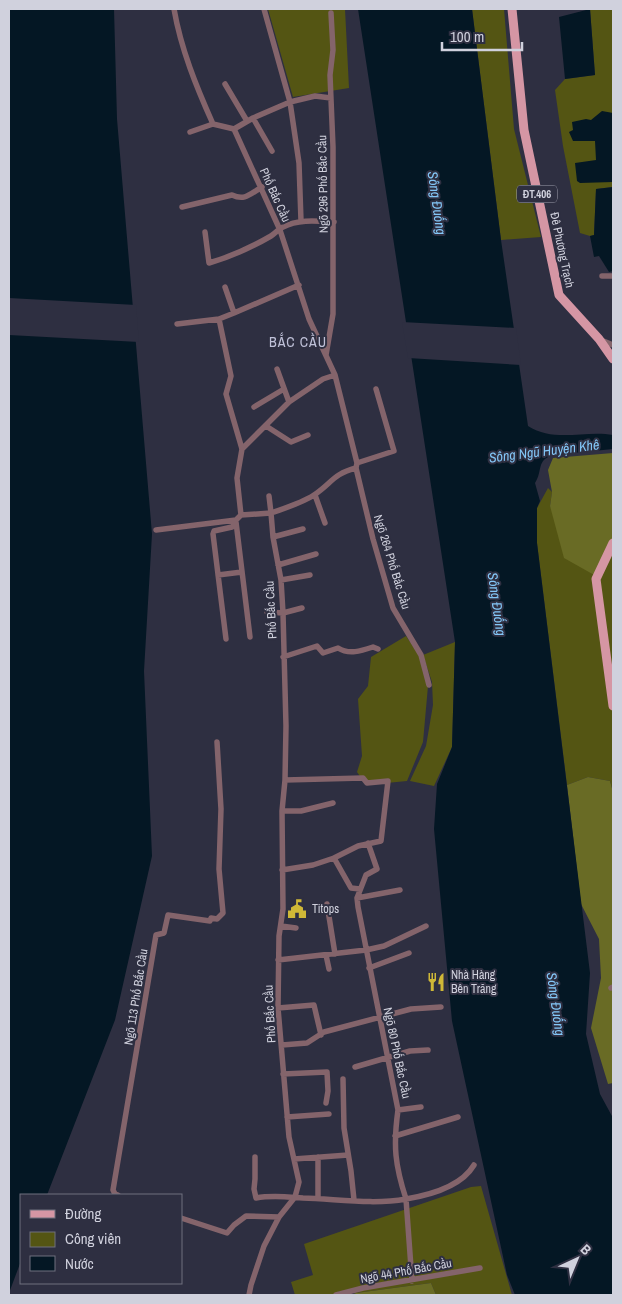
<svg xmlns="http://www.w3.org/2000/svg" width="622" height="1304" font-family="'Archivo Narrow',sans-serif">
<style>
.green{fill:#545513}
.forest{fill:#696b25}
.water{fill:#041724}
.pier{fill:#2e2f41}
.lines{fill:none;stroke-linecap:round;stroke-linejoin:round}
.minor{stroke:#84646b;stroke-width:5.5}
.primary{stroke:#d596a4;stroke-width:9}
.labels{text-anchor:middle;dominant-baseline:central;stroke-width:4;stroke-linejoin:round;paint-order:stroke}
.shield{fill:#2e2f41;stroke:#9fa0ae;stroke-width:1}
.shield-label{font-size:11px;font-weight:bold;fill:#d0d1dd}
.street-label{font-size:12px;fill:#d0d1dd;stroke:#2e2f41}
.poi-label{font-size:12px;fill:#d0d1dd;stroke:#2e2f41;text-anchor:start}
.water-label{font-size:14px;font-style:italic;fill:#83c6f7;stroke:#2e2f41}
.neighbourhood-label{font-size:14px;letter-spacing:1px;fill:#bfc1d8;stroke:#2e2f41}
</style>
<rect width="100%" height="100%" fill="#2e2f41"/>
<path class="green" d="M 268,9 L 345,9 L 349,88 L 293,97 Z
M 472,9 L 504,9 L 514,129 L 541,237 L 501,240 Z
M 590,9 L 613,9 L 613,187 L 596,189 L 594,235 L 590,236 L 580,233 L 563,146 L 555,90 L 565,79 L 595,75 Z
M 548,488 L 552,492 L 550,506 L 583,567 L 596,576 L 613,544 L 613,792 L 610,781 L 588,777 L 567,785 L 537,543 L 537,508 Z
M 406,636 L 419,655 L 428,686 L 423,742 L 407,781 L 366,785 L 357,772 L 362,756 L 358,699 L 368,686 L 371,657 Z
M 455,642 L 452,747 L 434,786 L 410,781 L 426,746 L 433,705 L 432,682 L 423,655 Z
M 481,1186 L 512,1295 L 436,1295 L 431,1283 L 356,1293 L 340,1291 L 332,1295 L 295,1295 L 291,1282 L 313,1275 L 304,1244 L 471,1187 Z"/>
<path class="forest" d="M 613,453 L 613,544 L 596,576 L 564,558 L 550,506 L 552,492 L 548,470 L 553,458 Z
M 588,777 L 610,781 L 613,792 L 613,1083 L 608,1084 L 591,1028 L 601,978 L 599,939 L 581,904 L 567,785 Z
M 431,1283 L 436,1295 L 351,1295 L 356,1293 Z"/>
<path class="water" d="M 9,9 L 114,9 L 117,119 L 152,534 L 144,671 L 152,856 L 115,1020 L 47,1195 L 21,1195 L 21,1261 L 9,1293 Z
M 358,9 L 472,9 L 501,240 L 528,426 C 554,443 585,430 613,435 L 613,449 L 553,455 C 536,460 543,471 535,483 L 540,501 L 537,508 L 537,543 L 590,973 L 586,1034 L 600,1094 L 613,1118 L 613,1295 L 515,1295 L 507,1275 L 452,1021 L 434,829 L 437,784 L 452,747 L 455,642 Z
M 590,9 L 595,75 L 565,79 L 559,17 Z
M 602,111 L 613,113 L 613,182 L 580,183 L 577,181 L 575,163 L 596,160 L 595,141 L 573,141 L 569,132 L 573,130 L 572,122 L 586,119 L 591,120 Z
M 613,187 L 613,271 L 609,272 L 599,256 L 594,257 L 590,236 L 594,235 L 596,189 Z"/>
<path class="pier" d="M 9,298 L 136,305 L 139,342 L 9,335 Z
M 402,322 L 516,328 L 521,365 L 408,358 Z"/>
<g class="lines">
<path class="minor" d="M 174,9 C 181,49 196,86 213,124 L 234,129 L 280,230 L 309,319 L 335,375 L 357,463 L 356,468 C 333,474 332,483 314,495 C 302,503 285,508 271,513 L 273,537 L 281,580 L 283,613 L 286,726 L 285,780 L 282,811 L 283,909 L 279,936 L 278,1008 L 289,1137 L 299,1182 L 295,1197 L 279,1217 L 264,1246 L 251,1285 L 249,1295
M 225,84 L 247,121
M 253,118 L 272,151
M 234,129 L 253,118 L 290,102 L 264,9
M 190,132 L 213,124
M 182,207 L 232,195 C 245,201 250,194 262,187
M 301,221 L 299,163 L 290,102 L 315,96 L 331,98
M 205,232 L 209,263 C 230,257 252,247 271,236 C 275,233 279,229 283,227 C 298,219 317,221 334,222
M 602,276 L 613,276
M 225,287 L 234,313 L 299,285
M 219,319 L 231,376 L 226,394 L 242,449
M 177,324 L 219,319 L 234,313
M 601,340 L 613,345
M 326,355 L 333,314 L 333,147 L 330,75 L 333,50 L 331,13
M 277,369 L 289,402
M 254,407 L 284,389
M 266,426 L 291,442 L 308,435
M 357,463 L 394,451 L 376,389
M 356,468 L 373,539 L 393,608 L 421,655 L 429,685
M 315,495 L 325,523
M 241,515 L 237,478 L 242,449 L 289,402 L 323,379 L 335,375
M 236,522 L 250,637
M 156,530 L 236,520 L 241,515 L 271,513 L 269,496
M 273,537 L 303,529
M 278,565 L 316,554
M 218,575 L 242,572
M 281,580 L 310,575
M 267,612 L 283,613 L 302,608
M 226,639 L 213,534 L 214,531 L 232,527 L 234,525 L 233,521
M 283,657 L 317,646 L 323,653 L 338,648 C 349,655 361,651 373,647 L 378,649
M 282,811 L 301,811 L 333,803
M 334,858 L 351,888 L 360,889
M 282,870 L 313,865 L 334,858 L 358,846 L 381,841 L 388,781 L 367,783 L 363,778 L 285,780
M 357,898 L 400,890
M 327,904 L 335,954
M 281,926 L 296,928
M 326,955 L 329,969
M 278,960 L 366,950 L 384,946 L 426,926
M 369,968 L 409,953
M 611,988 L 613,987
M 278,1008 L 314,1005 L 321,1035
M 282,1045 L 307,1043 L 324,1032 L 411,1009 L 441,1007
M 355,1067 L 410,1051 L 428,1050
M 283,1074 L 327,1072 L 328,1091 L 326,1103
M 343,1079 L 344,1128 L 351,1171 L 354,1200
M 398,1110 L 421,1107
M 287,1117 L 329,1114
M 395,1136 L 458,1117
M 255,1157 L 255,1179 L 254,1189 L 256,1198 C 273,1195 287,1197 303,1198 C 337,1199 373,1205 406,1199 C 395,1165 393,1146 398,1110 L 358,907 L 357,898 L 366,875 L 377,869 L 368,843
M 294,1159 L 348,1155
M 118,1195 L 115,1194 L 113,1190 L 156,935 L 164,933 L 168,915 L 210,921 L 211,918 L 217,919 L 223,913 L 219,869 L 221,809 L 217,742
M 318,1198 L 318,1157
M 181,1218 L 227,1233 L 234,1225 L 246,1216 L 279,1217
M 412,1281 L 406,1199 C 430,1195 461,1187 474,1165
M 336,1295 L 363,1288 L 480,1268"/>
<path class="primary" d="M 512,9 L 524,130 L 559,295 L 599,339 L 613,359
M 613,543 L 596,579 L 613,706"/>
</g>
<defs>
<g id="civic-bare" transform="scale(1.5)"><path d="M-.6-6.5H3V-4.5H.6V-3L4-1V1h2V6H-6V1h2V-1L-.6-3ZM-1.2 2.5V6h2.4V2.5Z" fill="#cfb837" stroke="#2e2f41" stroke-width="2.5" paint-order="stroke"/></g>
<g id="restaurant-bare" transform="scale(1.5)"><path d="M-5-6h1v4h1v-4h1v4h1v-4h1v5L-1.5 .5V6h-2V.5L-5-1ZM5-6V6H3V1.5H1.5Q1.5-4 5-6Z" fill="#cfb837" stroke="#2e2f41" stroke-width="2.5" paint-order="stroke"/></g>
</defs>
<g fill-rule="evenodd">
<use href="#civic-bare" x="297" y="909"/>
<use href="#restaurant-bare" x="436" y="982"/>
</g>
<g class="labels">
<rect class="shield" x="517" y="185.5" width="40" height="17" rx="4"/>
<g class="shield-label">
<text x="537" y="194">ĐT.406</text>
</g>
<g class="street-label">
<text transform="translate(323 184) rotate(-91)">Ngõ 296 Phố Bắc Cầu</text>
<text transform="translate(275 195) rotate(66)">Phố Bắc Cầu</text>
<text transform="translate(562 250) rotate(78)">Đê Phương Trạch</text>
<text transform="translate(392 562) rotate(73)">Ngõ 264 Phố Bắc Cầu</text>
<text transform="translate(271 610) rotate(-93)">Phố Bắc Cầu</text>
<text transform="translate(136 997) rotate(-81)">Ngõ 113 Phố Bắc Cầu</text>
<text transform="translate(270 1014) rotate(-93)">Phố Bắc Cầu</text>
<text transform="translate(397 1053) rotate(78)">Ngõ 80 Phố Bắc Cầu</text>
<text transform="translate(406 1271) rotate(-10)">Ngõ 44 Phố Bắc Cầu</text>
</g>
<g class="poi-label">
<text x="312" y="909">Titops</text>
<text x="451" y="975">Nhà Hàng<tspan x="451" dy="14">Bên Trăng</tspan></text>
</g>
<g class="water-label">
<text transform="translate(437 203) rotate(82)">Sông Đuống</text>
<text transform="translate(544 451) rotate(-7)">Sông Ngũ Huyện Khê</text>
<text transform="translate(497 604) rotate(82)">Sông Đuống</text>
<text transform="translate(556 1004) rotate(82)">Sông Đuống</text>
</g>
<g class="neighbourhood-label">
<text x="298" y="342">BẮC CẦU</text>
</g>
</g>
<rect width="622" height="1304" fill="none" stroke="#d0d1dd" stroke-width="20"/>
<rect x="20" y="1194" width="162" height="90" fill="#2e2f41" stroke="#6f707f"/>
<rect x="30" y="1210" width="25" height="8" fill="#d596a4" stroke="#6f707f"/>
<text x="65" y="1219" font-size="15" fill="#d0d1dd">Đường</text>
<rect x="30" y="1232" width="25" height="15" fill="#545513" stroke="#6f707f"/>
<text x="65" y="1244" font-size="15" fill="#d0d1dd">Công viên</text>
<rect x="30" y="1256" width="25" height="15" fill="#041724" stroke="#6f707f"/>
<text x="65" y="1269" font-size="15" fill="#d0d1dd">Nước</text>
<g transform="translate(577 1259) rotate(44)" stroke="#2e2f41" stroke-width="4" paint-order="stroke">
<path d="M0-4L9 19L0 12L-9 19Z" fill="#d0d1dd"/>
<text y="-8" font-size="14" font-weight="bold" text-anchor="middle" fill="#d0d1dd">B</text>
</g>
<path d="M442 42v8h80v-8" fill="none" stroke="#d0d1dd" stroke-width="2.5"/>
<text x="450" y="42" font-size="15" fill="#d0d1dd" stroke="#2e2f41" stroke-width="4" paint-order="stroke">100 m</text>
</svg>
